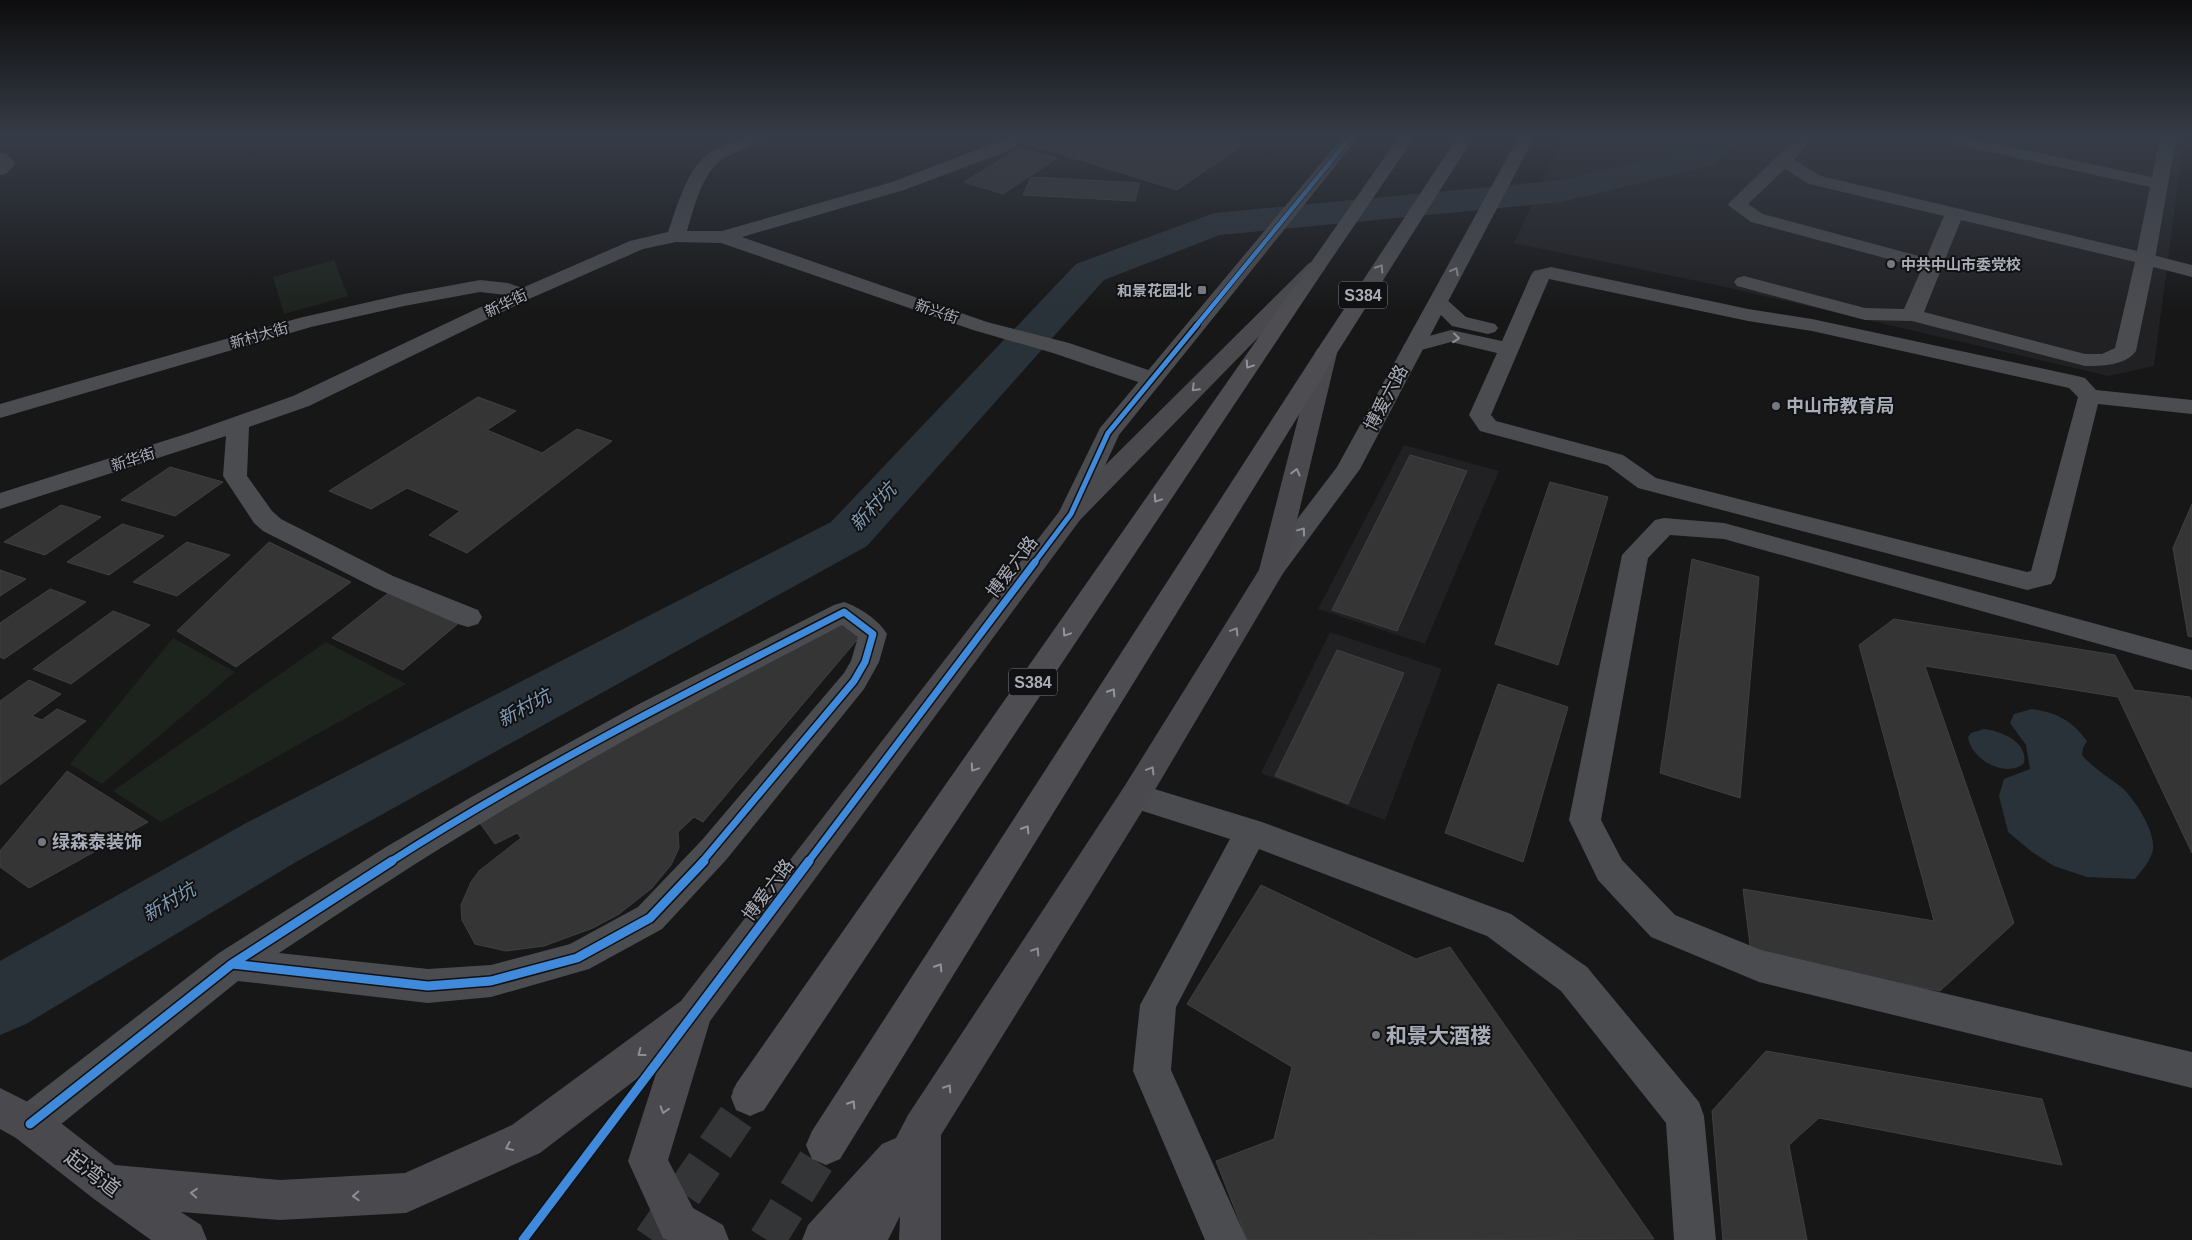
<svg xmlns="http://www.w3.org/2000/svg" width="2192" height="1240" font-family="Helvetica,'Noto Sans SC',sans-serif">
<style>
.built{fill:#212123}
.green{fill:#1d241e}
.water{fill:#2a3239}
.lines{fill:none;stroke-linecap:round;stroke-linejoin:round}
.river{fill:#2a3239;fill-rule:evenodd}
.building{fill:#353536;stroke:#3f4043}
.trunk-tunnel{stroke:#343537;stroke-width:37;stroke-dasharray:37 19;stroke-linecap:butt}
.minor{fill:#4b4c50;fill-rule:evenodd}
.tertiary{fill:#4b4c50;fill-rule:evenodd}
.secondary{fill:#4a4a4e;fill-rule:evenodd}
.trunk{fill:#4e4e52;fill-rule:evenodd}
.cycleway-far3-casing{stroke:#111113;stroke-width:6}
.cycleway-far2-casing{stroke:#111113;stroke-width:8}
.cycleway-far1-casing{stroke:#111113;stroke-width:10}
.cycleway-casing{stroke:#111113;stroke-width:12}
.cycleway-far3{stroke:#408adc;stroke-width:4.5}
.cycleway-far2{stroke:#408adc;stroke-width:5}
.cycleway-far1{stroke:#408adc;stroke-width:7}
.cycleway{stroke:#408adc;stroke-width:9}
.oneway{stroke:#92959e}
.oneway2{stroke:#8c9099}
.oneway3{stroke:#8c8f98}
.poi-dot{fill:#757880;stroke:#111113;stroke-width:2}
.labels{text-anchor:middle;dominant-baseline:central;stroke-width:4;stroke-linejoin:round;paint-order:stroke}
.far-poi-label{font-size:15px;font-weight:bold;fill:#a8adb8;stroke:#111113;text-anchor:start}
.far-street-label{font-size:15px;fill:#a8adb8;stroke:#111113}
.shield{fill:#111113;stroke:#7b7e86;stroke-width:1}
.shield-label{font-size:16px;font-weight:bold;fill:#a8adb8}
.street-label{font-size:18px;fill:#a8adb8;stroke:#111113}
.poi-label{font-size:18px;font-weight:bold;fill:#a8adb8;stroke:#111113;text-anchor:start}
.water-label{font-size:19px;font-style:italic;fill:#7f9bb3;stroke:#111113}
.near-poi-label{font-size:21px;font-weight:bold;fill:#a8adb8;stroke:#111113;text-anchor:start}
.near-street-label{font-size:21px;fill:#a8adb8;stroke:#111113}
</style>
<rect width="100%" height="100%" fill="#171717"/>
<path class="built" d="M 1563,138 L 2184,138 L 2154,366 L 2109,376 L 1716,285 L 1514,243 Z
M 1404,445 L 1499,471 L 1425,644 L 1318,609 Z
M 1330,632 L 1442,669 L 1385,820 L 1261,773 Z"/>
<path class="green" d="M 334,260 L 348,296 L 284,314 L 273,277 Z
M 173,638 L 235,672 L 102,784 L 70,764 Z
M 326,642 L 406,684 L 161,822 L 113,791 Z"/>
<path class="water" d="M 2032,709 C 2058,713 2071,720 2087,741 L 2083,748 L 2082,755 C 2093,768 2107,776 2120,786 C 2134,797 2159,836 2152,853 C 2149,863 2141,871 2135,879 L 2087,877 L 2054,866 L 2032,852 L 2008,832 L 1999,796 L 2004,779 L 2030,769 L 2026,745 L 2010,723 L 2014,714 Z
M 1984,729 C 2000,731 2028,741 2024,763 C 2007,779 1971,760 1968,737 L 1971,733 Z"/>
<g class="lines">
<path class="river" d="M 1704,138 L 1740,138 L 1714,165 L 1562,202 L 1220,235 L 1104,280 L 867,546 L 296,862 L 26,1024 L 0,1035 L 0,961 L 248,822 L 831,522 L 1076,264 L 1214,213 L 1562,180 L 1690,150 Z"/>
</g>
<path class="building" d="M 1039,138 L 1217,138 L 1243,145 L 1177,190 L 1028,144 Z
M 1020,148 L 1057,158 L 1003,194 L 964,182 Z
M 1031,177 L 1140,183 L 1135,201 L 1023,195 Z
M 478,397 L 516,411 L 487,430 L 542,453 L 577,429 L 612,441 L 467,553 L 429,535 L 460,511 L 407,488 L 371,509 L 329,491 Z
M 1410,455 L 1467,471 L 1397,631 L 1332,610 Z
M 170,467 L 223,482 L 175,516 L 121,500 Z
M 1550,482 L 1608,497 L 1558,665 L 1495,644 Z
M 2192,504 L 2192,637 L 2188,636 L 2173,548 Z
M 61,505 L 101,517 L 45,555 L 4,542 Z
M 122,524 L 164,536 L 109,575 L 67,562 Z
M 187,542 L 230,555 L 177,596 L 133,582 Z
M 269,542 L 351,582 L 236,667 L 177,631 Z
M 1692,559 L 1759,577 L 1740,798 L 1660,773 Z
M 0,570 L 26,579 L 0,596 Z
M 50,589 L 86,602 L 4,659 L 0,657 L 0,623 Z
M 391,591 L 460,622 L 403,670 L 332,638 Z
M 113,611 L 150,625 L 71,684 L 33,669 Z
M 843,619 L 862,634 L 703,822 L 694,817 L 678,832 L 679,848 L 671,865 L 652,888 L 619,914 L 593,928 L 544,946 L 506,951 L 475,944 L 462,920 L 461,905 L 471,882 L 479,871 L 521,838 L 517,833 L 495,844 L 477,819 Z
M 1894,619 L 2115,655 L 2134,690 L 2190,697 L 2192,701 L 2192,853 L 2118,697 L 1925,666 L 2014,923 L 1940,991 L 1751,953 L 1743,889 L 1934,921 L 1859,645 Z
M 1337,650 L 1404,673 L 1348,804 L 1275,776 Z
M 29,680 L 61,694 L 32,716 L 42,720 L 57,709 L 86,721 L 0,785 L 0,701 Z
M 1498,684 L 1568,707 L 1523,862 L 1445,833 Z
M 67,771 L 148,822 L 29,888 L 0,867 L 0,851 Z
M 1261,885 L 1416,959 L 1450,947 L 1654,1239 L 1247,1240 L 1216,1161 L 1274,1139 L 1292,1067 L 1187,1004 Z
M 1766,1051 L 2042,1099 L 2062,1165 L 1819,1118 L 1789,1145 L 1807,1240 L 1723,1240 L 1712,1111 Z"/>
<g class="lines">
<path class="trunk-tunnel" d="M 652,1240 L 750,1097
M 767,1240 L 826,1145"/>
<path class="minor" d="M 744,138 L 765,138 L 763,141 C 749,147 733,152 720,161 C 701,176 694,208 687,231 L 722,231 L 892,182 L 1008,138 L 1028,138 L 1026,141 L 1005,152 L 904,190 L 742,237 L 987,322 L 1069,343 L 1160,374 L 1163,379 L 1160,384 L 1152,386 L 1144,384 L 1053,353 L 973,330 L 721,243 L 676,242 L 643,249 L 529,299 L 309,406 L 249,427 L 247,476 L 272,511 L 281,519 L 393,576 L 478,610 L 482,617 L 478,624 L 468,627 L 458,624 L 375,588 L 263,531 L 254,523 L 223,476 L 226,436 L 0,509 L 0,493 L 189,433 L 293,396 L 506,295 L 480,292 L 404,306 L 311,327 L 0,418 L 0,404 L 299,318 L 404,294 L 480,280 L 508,283 L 522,288 L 630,241 L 668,232 C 677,207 686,171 708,154 C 719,146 732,142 744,138 Z
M 1796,138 L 1813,138 L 1794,160 L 1821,176 L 2137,251 L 2150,187 L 1949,143 L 1943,141 L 1941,138 L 1970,138 L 2152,177 L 2160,138 L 2176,138 L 2155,259 L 2136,351 C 2125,366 2101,366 2085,366 L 1912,321 L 1865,320 L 1737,286 L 1734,282 L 1737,278 L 1744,276 L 1865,308 L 1904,309 L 1922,268 L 1751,222 L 1728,205 L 1731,201 ZM 1785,169 L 1809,184 L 1944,216 L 1926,258 L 1763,214 L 1748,204 ZM 1961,220 L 2135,262 L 2115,348 L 2102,354 L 2085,354 L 1924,312 Z
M 0,153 L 6,154 L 16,163 L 6,174 L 0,175 Z
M 1551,267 L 1748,309 L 1812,319 L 2077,376 L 2085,378 L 2096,390 L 2192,400 L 2192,414 L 2098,404 L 2055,578 L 2051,584 L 2027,590 L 1638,488 L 1607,465 L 1480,431 L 1469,415 L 1497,353 L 1451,342 L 1414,352 L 1407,350 L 1403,346 L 1407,342 L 1451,330 L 1502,341 L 1531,275 L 1534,271 ZM 1549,279 L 1748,321 L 1812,331 L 2069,388 L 2078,397 L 2031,571 L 2027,572 L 1656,478 L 1623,455 L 1496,421 L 1491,415 Z
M 1438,296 L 1445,298 L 1466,317 L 1495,324 L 1498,328 L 1495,332 L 1488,334 L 1452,326 L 1428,302 L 1431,298 Z
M 1664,518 L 1724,523 L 2192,650 L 2192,670 L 1724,539 L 1670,535 L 1648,558 L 1601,820 L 1622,860 L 1675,915 L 1761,950 L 2192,1052 L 2192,1088 L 1759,982 L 1651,937 L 1598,880 L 1569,820 L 1622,555 L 1655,520 Z
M 844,602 C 859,607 879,620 887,634 L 879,662 L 864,689 L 726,860 L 662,929 L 589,969 L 491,997 L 428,1003 L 238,981 L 44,1138 L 30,1144 L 16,1138 L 10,1124 L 16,1110 L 219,953 L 386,847 L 473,796 L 639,704 L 834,605 ZM 842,625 L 858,637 L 851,661 L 844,673 L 702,840 L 638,907 L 570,944 L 491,965 L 428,969 L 279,953 C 350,906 421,859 495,815 C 608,747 725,686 842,625 Z
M 1135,783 L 1262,822 L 1511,914 L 1587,967 L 1699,1102 L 1704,1116 L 1716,1240 L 1674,1240 L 1666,1123 L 1561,991 L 1487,936 L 1259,849 L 1176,1007 L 1171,1070 L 1247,1240 L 1205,1240 L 1133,1071 L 1140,1005 L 1230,839 L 1124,805 L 1119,796 L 1124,787 Z"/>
<path class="tertiary" d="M 1342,138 L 1358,138 L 1119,435 L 1080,520 L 1071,522 L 1062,520 L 1058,514 L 1100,428 Z
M 1518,138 L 1534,138 L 1360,469 L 1281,576 L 1272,579 L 1263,576 L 1259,570 L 1263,564 L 1337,467 Z
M 2145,253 L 2192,265 L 2192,277 L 2138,263 L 2135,259 L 2138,255 Z"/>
<path class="secondary" d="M 1316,261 L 1323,263 L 1326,267 L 1323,271 L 1080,520 L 710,1021 L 668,1160 L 693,1208 L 723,1225 L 729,1240 L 668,1240 L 663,1238 L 628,1161 L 660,1061 L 540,1153 L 406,1213 L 280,1220 L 181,1212 L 201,1225 L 207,1240 L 151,1240 L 94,1199 L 16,1138 L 0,1129 L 0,1088 L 44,1110 L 115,1165 L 280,1180 L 405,1173 L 512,1125 L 681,1001 L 1062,508 L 1309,263 Z
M 1326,347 L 1334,348 L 1337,353 L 1285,570 L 1146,805 L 941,1135 L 941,1240 L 899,1240 L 900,1216 L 888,1240 L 802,1240 L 808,1225 L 882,1144 L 896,1138 L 908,1115 L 1124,787 L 1259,570 L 1315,353 L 1318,348 Z"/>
<path class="trunk" d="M 1398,138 L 1414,138 L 1326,267 L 764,1110 L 750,1116 L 736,1110 L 731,1097 L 736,1084 Z
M 1457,138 L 1473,138 L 1337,353 L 840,1159 L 826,1165 L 812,1159 L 806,1145 L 812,1131 L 1315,353 Z"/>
<g class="cycleway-far3-casing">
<path id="cycleway-far3" d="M 1196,326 L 1350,138"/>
</g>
<g class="cycleway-far2-casing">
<path id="cycleway-far2" d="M 1034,563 L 1071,514 L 1108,433 L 1197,325"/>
</g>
<g class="cycleway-far1-casing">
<path id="cycleway-far1" d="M 390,862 C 535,769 690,691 844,612 L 873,634 L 865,662 L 854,681 L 702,862
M 808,862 L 1035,562"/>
</g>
<g class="cycleway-casing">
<path id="cycleway" d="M 232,964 L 428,986 L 491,981 L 577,958 L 650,918 L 704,861
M 232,964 L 392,861
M 30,1124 L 232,964
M 523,1240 L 809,861"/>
</g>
<use href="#cycleway-far3" class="cycleway-far3"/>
<use href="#cycleway-far2" class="cycleway-far2"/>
<use href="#cycleway-far1" class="cycleway-far1"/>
<use href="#cycleway" class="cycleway"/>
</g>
<defs><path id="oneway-chevron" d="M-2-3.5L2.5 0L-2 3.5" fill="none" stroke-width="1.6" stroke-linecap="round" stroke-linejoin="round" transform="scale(1.25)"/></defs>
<g class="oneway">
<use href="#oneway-chevron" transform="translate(1380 268) rotate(-57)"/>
<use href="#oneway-chevron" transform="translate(1249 365) rotate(124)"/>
<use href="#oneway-chevron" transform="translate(1157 499) rotate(124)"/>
<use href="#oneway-chevron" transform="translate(1066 633) rotate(124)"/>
<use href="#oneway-chevron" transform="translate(1112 692) rotate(-58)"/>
<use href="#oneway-chevron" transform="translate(974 768) rotate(124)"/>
<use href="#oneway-chevron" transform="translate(1026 829) rotate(-58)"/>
<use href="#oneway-chevron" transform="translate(939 967) rotate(-58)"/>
<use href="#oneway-chevron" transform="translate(852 1104) rotate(-58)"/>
</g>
<g class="oneway2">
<use href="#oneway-chevron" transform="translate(1455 271) rotate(-62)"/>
<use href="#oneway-chevron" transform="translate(1456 338) rotate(6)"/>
<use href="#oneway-chevron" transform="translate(1302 531) rotate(-53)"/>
</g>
<g class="oneway3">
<use href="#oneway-chevron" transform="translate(1195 388) rotate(135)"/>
<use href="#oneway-chevron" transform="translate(1296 472) rotate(-76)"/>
<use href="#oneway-chevron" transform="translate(1235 631) rotate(-59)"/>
<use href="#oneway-chevron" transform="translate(1151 770) rotate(-59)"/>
<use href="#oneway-chevron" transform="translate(1036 951) rotate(-57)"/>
<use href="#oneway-chevron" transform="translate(641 1053) rotate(143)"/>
<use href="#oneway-chevron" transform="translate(948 1088) rotate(-57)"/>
<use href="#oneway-chevron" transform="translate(664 1110) rotate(107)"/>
<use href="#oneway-chevron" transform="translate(509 1147) rotate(156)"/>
<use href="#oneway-chevron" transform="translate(194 1193) rotate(-175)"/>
<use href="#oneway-chevron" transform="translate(356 1196) rotate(177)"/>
</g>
<linearGradient id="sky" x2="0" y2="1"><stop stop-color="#0d0d0d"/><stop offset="0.44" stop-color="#363c47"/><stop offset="1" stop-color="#363c47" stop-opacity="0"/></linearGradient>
<rect width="2192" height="311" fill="url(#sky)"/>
<g class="poi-dot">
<circle cx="1891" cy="264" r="5"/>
<rect x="1197" y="285" width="10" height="10" rx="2.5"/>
<circle cx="1776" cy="406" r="5"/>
<circle cx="42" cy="842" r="5"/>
<circle cx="1376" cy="1035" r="5"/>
</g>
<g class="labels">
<g class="far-poi-label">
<text x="1901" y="264">中共中山市委党校</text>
<text x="1192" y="290" text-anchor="end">和景花园北</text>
</g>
<g class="far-street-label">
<text transform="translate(506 303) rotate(-25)">新华街</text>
<text transform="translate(937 311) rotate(19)">新兴街</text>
<text transform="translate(259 335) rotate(-16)">新村大街</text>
<text transform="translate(133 459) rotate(-18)">新华街</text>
</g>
<g class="shield">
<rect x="1339" y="281.5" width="48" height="27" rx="4"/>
<rect x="1009" y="668.5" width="48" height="27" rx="4"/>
</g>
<g class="shield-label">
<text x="1363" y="295">S384</text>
<text x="1033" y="682">S384</text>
</g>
<g class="street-label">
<text transform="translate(1386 398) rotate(-62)">博爱六路</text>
<text transform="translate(1012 567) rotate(-53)">博爱六路</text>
<text transform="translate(768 890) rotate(-53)">博爱六路</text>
</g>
<g class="poi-label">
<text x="1786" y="406">中山市教育局</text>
<text x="52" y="842">绿森泰装饰</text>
</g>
<g class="water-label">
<text transform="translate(873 507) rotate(-47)">新村坑</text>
<text transform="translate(524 708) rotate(-28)">新村坑</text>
<text transform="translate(169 902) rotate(-30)">新村坑</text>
</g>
<g class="near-poi-label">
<text x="1386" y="1035">和景大酒楼</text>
</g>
<g class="near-street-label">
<text transform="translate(93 1173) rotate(37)">起湾道</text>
</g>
</g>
</svg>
